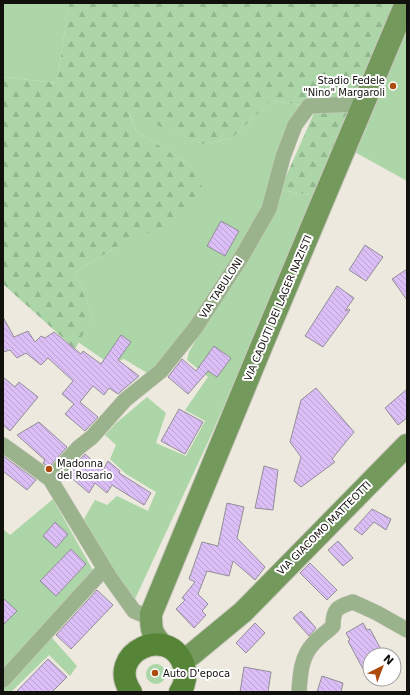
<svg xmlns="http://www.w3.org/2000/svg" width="410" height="695" font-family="'DejaVu Sans',sans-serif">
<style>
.green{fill:#acd6a7}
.forest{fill:url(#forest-firs)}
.building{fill:url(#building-back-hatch);stroke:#938e98}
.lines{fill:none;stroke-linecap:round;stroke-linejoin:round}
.street-casing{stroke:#cac6bd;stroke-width:16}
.secondary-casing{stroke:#cac6bd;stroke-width:24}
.primary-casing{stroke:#cac6bd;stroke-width:24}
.street{stroke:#9ab38c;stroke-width:15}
.secondary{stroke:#73995d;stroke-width:22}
.primary{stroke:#568538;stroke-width:22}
.poi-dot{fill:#ad4b0e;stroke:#fff;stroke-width:1.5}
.labels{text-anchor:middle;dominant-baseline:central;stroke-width:4;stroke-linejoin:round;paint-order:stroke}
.poi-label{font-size:10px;fill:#12100d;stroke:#fff;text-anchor:start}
.street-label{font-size:10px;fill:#12100d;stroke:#fff}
</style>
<defs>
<pattern id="forest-firs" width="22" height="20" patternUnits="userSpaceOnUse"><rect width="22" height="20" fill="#acd6a7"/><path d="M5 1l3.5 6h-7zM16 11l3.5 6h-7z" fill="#93b78f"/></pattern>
<pattern id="building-back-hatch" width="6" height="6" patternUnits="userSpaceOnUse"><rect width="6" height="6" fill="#dabef5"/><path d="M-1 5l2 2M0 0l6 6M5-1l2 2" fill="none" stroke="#baa2d1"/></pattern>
</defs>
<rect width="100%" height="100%" fill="#ede9de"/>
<path class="green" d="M 3,3 L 69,3 L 57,83 L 3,77 Z
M 407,21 L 407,181 L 353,151 Z
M 271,101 L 302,105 L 263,210 L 195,323 L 152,376 L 124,359 L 110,364 L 78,342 L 93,317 L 75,272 L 116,247 L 187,163 L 136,131 L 129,113 L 203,144 L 232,138 Z
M 280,190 L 317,196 L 208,442 L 135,599 C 117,574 96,548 84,519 L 95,500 L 107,505 L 117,496 L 148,511 L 156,492 L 126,474 L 110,459 L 116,445 L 105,435 L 115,424 L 147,397 L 166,413 L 156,443 L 186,456 L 205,421 L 185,410 L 208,377 L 187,360 L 189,352 Z
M 53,499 L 96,576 L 45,630 L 77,666 L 70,676 L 49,655 L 11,692 L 3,692 L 3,529 L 10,535 Z
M146 674a10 10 0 1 1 20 0a10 10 0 1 1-20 0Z"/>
<path class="forest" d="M 69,3 L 398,3 L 317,196 L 280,190 L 314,113 L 302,105 L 271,101 L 232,138 L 203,144 L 129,114 L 136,131 L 187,163 L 208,196 L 170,223 L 116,247 L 75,272 L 93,317 L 75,349 L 3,284 L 3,77 L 57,83 Z"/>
<path class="building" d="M 221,221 L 239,231 L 225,256 L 207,246 Z
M 365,245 L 383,257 L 366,281 L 349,270 Z
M 407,269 L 407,300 L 392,279 Z
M 337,286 L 354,298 L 345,311 L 349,309 L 350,310 L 323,347 L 305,336 Z
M 3,317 L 14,337 L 28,331 L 35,342 L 41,336 L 45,338 L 54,332 L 81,354 L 83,351 L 101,364 L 121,335 L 131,342 L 118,360 L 139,376 L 118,394 L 109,388 L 104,395 L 93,386 L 80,402 L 98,417 L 85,431 L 65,414 L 74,404 L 62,394 L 73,381 L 48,358 L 41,365 L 26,353 L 17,358 L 10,350 L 3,352 Z
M 214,346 L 231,358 L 217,377 L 208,371 L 188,394 L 168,377 L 182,359 L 196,371 Z
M 3,377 L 15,387 L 19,382 L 38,397 L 10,431 L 3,425 Z
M 316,388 L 354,432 L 332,459 L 335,462 L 301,487 L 294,481 L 301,457 L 290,442 L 301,400 Z
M 407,389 L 407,418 L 398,425 L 385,408 Z
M 179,409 L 203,422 L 185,454 L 161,441 Z
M 39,422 L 67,447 L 49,467 L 43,463 L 45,460 L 17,435 Z
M 85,454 L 103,470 L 108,461 L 120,471 L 119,473 L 151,493 L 144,505 L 112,485 L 107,493 L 95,483 L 89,493 L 67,474 Z
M 3,456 L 36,480 L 27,490 L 3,471 Z
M 264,466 L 278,470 L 273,510 L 255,508 Z
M 227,503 L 244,507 L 237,538 L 265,567 L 255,580 L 233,561 L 229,576 L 207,571 L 198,594 L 208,604 L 202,611 L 206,615 L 194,628 L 176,609 L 185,600 L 182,598 L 195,582 L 189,579 L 202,542 L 218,546 Z
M 372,509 L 391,519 L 386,530 L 374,522 L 362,535 L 354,529 Z
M 55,522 L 68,534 L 56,548 L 43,536 Z
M 338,541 L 353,558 L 343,566 L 328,550 Z
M 71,549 L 86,564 L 56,596 L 40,581 Z
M 310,563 L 337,590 L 327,600 L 300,573 Z
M 97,590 L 113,605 L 71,649 L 56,635 Z
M 3,598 L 17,611 L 3,625 Z
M 301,611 L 316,628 L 309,636 L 293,618 Z
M 255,623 L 265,633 L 246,653 L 236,643 Z
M 363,623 L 367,630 L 370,629 L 384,655 L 370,655 L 370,665 L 363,669 L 348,641 L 350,640 L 346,633 Z
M 48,659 L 67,677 L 52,692 L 16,692 Z
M 244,667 L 271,672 L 268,692 L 240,692 Z
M 322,676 L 343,683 L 341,692 L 317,692 Z"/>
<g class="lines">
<g class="street-casing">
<path id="street" d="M 3,445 L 50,479 L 109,576 L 134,611 L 146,616
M 50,479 L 78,448 L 92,437 L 125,400 L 161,371 L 196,327 L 241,258 L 269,209 L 283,157 L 295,125 L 309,106 L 356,104 L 363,106
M 3,680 L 104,569
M 299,692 C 300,675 301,656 314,643 C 319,637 327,632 333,626 C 333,609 337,607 353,602 L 377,613 L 407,630"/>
</g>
<g class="secondary-casing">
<path id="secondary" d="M 162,645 C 151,632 151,630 151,614 L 262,345 L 406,3
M 182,660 L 191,655 L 243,612 L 407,445"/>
</g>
<g class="primary-casing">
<path id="primary" d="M 131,692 C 104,653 170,622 184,666 C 187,674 185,685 180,692"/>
</g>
<use href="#street" class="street"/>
<use href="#secondary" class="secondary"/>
<use href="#primary" class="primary"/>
</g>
<g class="poi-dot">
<circle cx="393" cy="86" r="4"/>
<circle cx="49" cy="469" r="4"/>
<circle cx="155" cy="673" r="4"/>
</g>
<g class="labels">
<g class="poi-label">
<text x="385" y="80" text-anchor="end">Stadio Fedele<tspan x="385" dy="12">"Nino" Margaroli</tspan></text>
<text x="57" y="463">Madonna<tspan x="57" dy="12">del Rosario</tspan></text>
<text x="163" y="673">Auto D'epoca</text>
</g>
<g class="street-label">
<text transform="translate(221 288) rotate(-57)">VIA TABULONI</text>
<text transform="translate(278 308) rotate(-67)">VIA CADUTI DEI LAGER NAZISTI</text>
<text transform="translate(324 528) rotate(-45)">VIA GIACOMO MATTEOTTI</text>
</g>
</g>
<rect width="410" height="695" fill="none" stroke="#12100d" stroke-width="8"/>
<g transform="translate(382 667) rotate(42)"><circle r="19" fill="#ffffff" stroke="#a09f9e"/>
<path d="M0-3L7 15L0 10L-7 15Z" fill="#ad4b0e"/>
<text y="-6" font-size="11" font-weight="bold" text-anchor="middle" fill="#12100d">N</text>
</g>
</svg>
